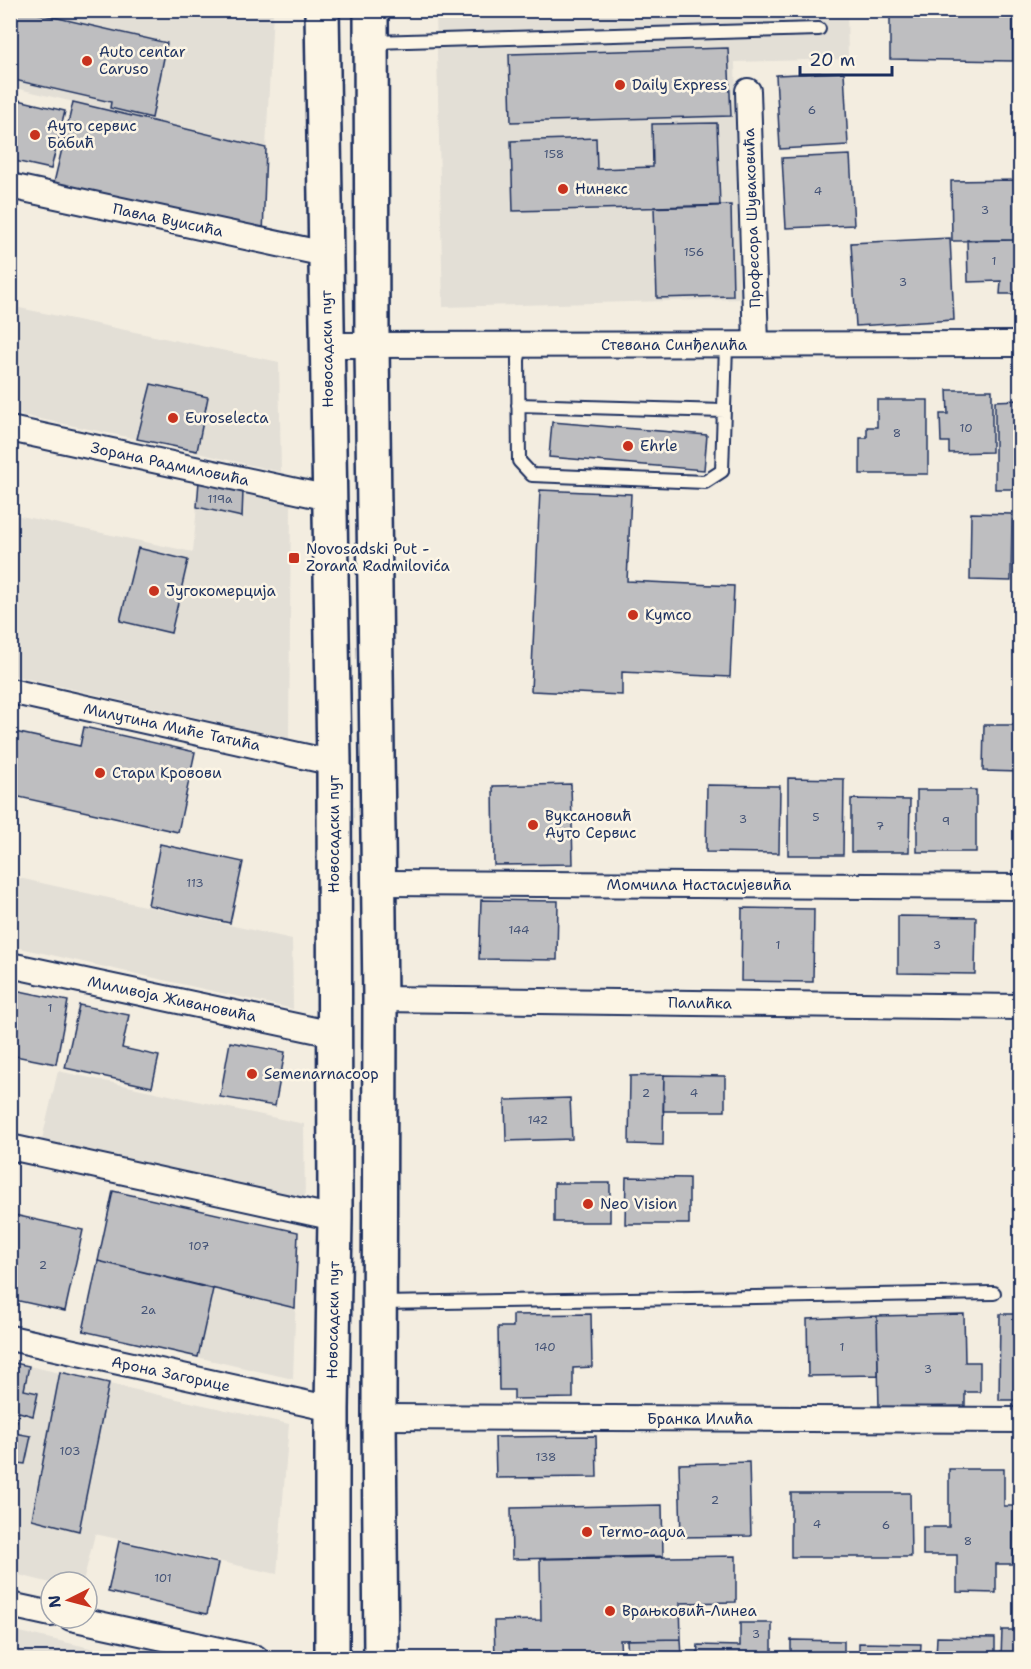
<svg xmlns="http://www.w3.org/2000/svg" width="1031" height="1669" font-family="'Shantell Sans',sans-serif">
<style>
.built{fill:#e3dfd6}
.building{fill:#bebec0;stroke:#1b2f5e;stroke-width:1.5}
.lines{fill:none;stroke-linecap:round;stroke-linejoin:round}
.service-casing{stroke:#1b2f5e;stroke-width:16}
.minor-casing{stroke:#1b2f5e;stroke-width:28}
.primary-casing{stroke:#1b2f5e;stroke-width:38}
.service{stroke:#fcf5e5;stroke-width:12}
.minor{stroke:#fcf5e5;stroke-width:24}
.primary{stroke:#fcf5e5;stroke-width:33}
.poi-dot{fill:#c8321e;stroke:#fcf5e5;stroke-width:2}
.labels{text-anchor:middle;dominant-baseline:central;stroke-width:5;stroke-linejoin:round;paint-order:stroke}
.number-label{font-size:12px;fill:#445376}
.poi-label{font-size:15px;fill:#1b2f5e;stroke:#fcf5e5;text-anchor:start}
.street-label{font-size:15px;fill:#1b2f5e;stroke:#fcf5e5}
</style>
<rect width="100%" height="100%" fill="#f3ede0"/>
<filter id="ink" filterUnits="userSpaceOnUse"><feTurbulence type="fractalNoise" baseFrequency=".0167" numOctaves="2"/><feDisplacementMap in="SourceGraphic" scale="12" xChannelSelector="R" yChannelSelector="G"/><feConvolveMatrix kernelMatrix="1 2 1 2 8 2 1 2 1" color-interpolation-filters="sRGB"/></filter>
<g filter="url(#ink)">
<path class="built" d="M 11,11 L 273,11 L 266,148 L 11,87 Z
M 436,11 L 847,11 L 848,59 L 735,62 L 741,299 L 443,307 Z
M 10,306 L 279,362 L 281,472 L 137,439 L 11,413 Z
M 199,481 L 291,503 L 289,739 L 11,675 L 11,514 L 193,552 Z
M 19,878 L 292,939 L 293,1009 L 11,946 L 11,917 Z
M 58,1071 L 304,1124 L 305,1206 L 40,1148 Z
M 113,1191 L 298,1232 L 293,1379 L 83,1331 Z
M 11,1362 L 289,1424 L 277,1574 L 95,1534 L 83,1582 L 51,1583 L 11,1573 Z
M 11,1630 L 135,1658 L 11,1658 Z"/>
<path class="building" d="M 10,10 L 23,10 L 167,43 L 152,118 L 110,108 L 111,102 L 10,79 Z
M 890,10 L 1013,10 L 1013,61 L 890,59 Z
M 728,48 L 731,116 L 511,122 L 509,54 Z
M 844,72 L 848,145 L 780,149 L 776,75 Z
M 10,98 L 65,111 L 51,169 L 10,160 Z
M 73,102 L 266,148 L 263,235 L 53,187 Z
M 717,123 L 720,206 L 513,211 L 511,141 L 596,138 L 597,169 L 653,167 L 652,124 Z
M 850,155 L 854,225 L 786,228 L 782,158 Z
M 1018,180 L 1020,240 L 952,241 L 951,181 Z
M 731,205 L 733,296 L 657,298 L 654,207 Z
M 950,238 L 954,320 L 856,326 L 851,243 Z
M 967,240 L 1020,240 L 1020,294 L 1000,294 L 1001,281 L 968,282 Z
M 151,384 L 208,397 L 197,451 L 137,439 Z
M 947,390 L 992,390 L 992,452 L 949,453 L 949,442 L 941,442 L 940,414 L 948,414 Z
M 877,400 L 928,400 L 928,474 L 860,474 L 860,438 L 867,438 L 867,427 L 877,427 Z
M 1020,400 L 1020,489 L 995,489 L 995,401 Z
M 552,422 L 707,435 L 704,470 L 549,457 Z
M 199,481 L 243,491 L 242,517 L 197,507 Z
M 540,490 L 631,494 L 627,581 L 734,586 L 730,677 L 622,672 L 622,695 L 531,691 Z
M 971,513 L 1012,514 L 1011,581 L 970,580 Z
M 138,548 L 188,560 L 171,633 L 120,621 Z
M 984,725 L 1020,725 L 1020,772 L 983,771 Z
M 84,727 L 195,752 L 178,832 L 10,795 L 10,731 L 80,746 Z
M 788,778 L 844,779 L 843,855 L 788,855 Z
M 571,784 L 573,864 L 494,865 L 493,786 Z
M 707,785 L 780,786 L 779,853 L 706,852 Z
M 917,790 L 976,790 L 976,852 L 917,852 Z
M 851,799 L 910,800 L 909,852 L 851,852 Z
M 160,844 L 243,862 L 230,923 L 148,905 Z
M 481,900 L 558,901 L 557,960 L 479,959 Z
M 742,908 L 814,909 L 813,982 L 741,981 Z
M 898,916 L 976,917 L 975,974 L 898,973 Z
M 10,989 L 68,1001 L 56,1064 L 10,1055 Z
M 79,1005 L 129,1015 L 122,1048 L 159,1056 L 152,1087 L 65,1068 Z
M 230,1042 L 285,1052 L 275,1106 L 220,1097 Z
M 664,1075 L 663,1145 L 629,1144 L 630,1076 Z
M 664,1075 L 725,1076 L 725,1111 L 663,1111 Z
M 570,1098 L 572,1139 L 506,1141 L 505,1100 Z
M 626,1177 L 689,1178 L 689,1224 L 625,1224 Z
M 554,1183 L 610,1183 L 610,1222 L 554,1222 Z
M 113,1191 L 298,1232 L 295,1308 L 98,1261 Z
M 10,1214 L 83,1230 L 65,1311 L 10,1299 Z
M 98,1261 L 213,1289 L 198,1357 L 83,1331 Z
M 591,1314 L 592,1367 L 573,1368 L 573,1398 L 514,1399 L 514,1390 L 499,1390 L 498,1327 L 513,1327 L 513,1315 Z
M 964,1314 L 965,1362 L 980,1362 L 980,1392 L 965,1392 L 965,1406 L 879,1408 L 877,1316 Z
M 1000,1314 L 1020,1314 L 1020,1400 L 999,1400 Z
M 877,1316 L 878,1375 L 808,1376 L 807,1319 Z
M 10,1362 L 29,1366 L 24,1390 L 38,1393 L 33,1416 L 19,1412 L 14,1433 L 31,1436 L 25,1464 L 10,1462 Z
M 60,1372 L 109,1383 L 79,1531 L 32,1519 Z
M 596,1436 L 597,1477 L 496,1478 L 495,1437 Z
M 749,1462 L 751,1536 L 681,1537 L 679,1464 Z
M 949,1469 L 1004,1469 L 1004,1506 L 1013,1506 L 1013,1564 L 996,1564 L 996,1593 L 957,1592 L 957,1555 L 923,1555 L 923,1527 L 949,1527 Z
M 791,1493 L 910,1493 L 911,1557 L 791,1557 Z
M 662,1505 L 663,1556 L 512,1559 L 511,1508 Z
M 119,1541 L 218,1563 L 207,1614 L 108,1592 Z
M 736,1556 L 736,1602 L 680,1603 L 681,1639 L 620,1640 L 621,1658 L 495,1658 L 494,1621 L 541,1620 L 540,1559 Z
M 740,1623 L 772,1623 L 772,1658 L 697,1658 L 698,1645 L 740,1646 Z
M 1002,1630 L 1020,1630 L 1020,1658 L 1001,1658 Z
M 937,1637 L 995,1638 L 995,1658 L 936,1658 Z
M 681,1639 L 682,1658 L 628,1658 L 627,1640 Z
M 791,1640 L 844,1641 L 844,1658 L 791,1658 Z
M 859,1643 L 921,1644 L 920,1658 L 859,1658 Z"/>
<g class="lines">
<g class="service-casing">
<path id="service" d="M 374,42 L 819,29
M 521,345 L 518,360 L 519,461 L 532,475 L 705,482 L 722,471 L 726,345
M 518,405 L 724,411
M 381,1303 L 994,1293"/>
</g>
<g class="minor-casing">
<path id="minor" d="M 748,91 L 756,344
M 10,186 L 325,254
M 328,345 L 1020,344
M 10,429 L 329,498
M 10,691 L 334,763
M 378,883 L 1020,887
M 10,965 L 333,1034
M 380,999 L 1020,1007
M 10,1147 L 335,1218
M 10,1338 L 332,1409
M 379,1417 L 1020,1420
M 10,1605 L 51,1614
M 71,1618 L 256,1658"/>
</g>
<g class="primary-casing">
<path id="primary" d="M 322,10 L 334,763 L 335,1218 L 332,1409 L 332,1658
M 371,10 L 372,345 L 380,999 L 379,1417 L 381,1658"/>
</g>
<use href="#service" class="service"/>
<use href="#minor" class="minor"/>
<use href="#primary" class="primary"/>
</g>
</g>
<g class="poi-dot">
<circle cx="87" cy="61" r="6"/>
<circle cx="620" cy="85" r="6"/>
<circle cx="35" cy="135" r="6"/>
<circle cx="563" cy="189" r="6"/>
<circle cx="173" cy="418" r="6"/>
<circle cx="628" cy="446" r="6"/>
<rect x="288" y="552" width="12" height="12" rx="3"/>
<circle cx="154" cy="591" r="6"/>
<circle cx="633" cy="615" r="6"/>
<circle cx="100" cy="773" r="6"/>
<circle cx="533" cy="825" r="6"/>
<circle cx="252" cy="1074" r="6"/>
<circle cx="588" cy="1204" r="6"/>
<circle cx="587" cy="1532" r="6"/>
<circle cx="610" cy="1611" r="6"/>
</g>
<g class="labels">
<g class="number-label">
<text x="812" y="110">6</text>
<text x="554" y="154">158</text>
<text x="818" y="191">4</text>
<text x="985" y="210">3</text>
<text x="694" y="252">156</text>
<text x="994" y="261">1</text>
<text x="903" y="282">3</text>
<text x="966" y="428">10</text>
<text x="897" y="433">8</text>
<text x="220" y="499">119a</text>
<text x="816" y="817">5</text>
<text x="743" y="819">3</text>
<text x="946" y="821">9</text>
<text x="880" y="826">7</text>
<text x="195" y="883">113</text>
<text x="519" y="930">144</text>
<text x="778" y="945">1</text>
<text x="937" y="945">3</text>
<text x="50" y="1008">1</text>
<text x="646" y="1093">2</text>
<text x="694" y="1093">4</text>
<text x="538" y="1120">142</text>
<text x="199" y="1246">107</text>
<text x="43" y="1265">2</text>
<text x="148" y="1310">2a</text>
<text x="545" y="1347">140</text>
<text x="842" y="1347">1</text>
<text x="928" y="1369">3</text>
<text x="70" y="1451">103</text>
<text x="546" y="1457">138</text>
<text x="715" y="1500">2</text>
<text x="817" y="1524">4</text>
<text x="886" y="1525">6</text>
<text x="968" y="1541">8</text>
<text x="163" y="1578">101</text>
<text x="756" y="1634">3</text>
</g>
<g class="poi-label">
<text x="99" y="52">Auto centar<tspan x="99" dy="17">Caruso</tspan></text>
<text x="632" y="85">Daily Express</text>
<text x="47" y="126">Ауто сервис<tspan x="47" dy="17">Бабић</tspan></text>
<text x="575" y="189">Нинекс</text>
<text x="185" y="418">Euroselecta</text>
<text x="640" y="446">Ehrle</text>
<text x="306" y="549">Novosadski Put -<tspan x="306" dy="17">Zorana Radmilovića</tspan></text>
<text x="166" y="591">Југокомерција</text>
<text x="645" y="615">Kymco</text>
<text x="112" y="773">Стари Кровови</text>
<text x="545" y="816">Вуксановић<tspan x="545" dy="17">Ауто Сервис</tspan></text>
<text x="264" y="1074">Semenarnacoop</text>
<text x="600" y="1204">Neo Vision</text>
<text x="599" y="1532">Termo-aqua</text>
<text x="622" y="1611">Врањковић-Линеа</text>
</g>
<g class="street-label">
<text transform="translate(752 218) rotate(-92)">Професора Шуваковића</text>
<text transform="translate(168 220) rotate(12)">Павла Вуисића</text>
<text x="674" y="345">Стевана Синђелића</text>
<text transform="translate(327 349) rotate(-91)">Новосадски пут</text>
<text transform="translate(170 464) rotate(12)">Зорана Радмиловића</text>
<text transform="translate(172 727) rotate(12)">Милутина Миће Татића</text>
<text transform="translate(334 834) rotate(-90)">Новосадски пут</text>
<text x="699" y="885">Момчила Настасијевића</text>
<text transform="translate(172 999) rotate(12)">Миливоја Живановића</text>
<text transform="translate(700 1003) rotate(1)">Палићка</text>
<text transform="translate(333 1320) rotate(-89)">Новосадски пут</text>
<text transform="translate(171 1374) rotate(12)">Арона Загорице</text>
<text x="700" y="1419">Бранка Илића</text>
</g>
</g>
<rect width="1031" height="1669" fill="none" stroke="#fcf5e5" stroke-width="36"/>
<rect x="18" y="18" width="995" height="1633" fill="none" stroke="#1b2f5e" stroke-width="2" filter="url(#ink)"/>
<g transform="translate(69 1600) rotate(264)"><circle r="28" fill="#fcf5e5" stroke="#a2a6af" stroke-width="1.5"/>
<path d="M0-4.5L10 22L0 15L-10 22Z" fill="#c8321e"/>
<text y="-9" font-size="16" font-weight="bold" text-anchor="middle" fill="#1b2f5e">N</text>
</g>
<path d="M800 66v9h92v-9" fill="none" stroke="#1b2f5e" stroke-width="3"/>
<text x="809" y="66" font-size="18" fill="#1b2f5e" stroke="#fcf5e5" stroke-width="4.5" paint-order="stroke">20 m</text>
</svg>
